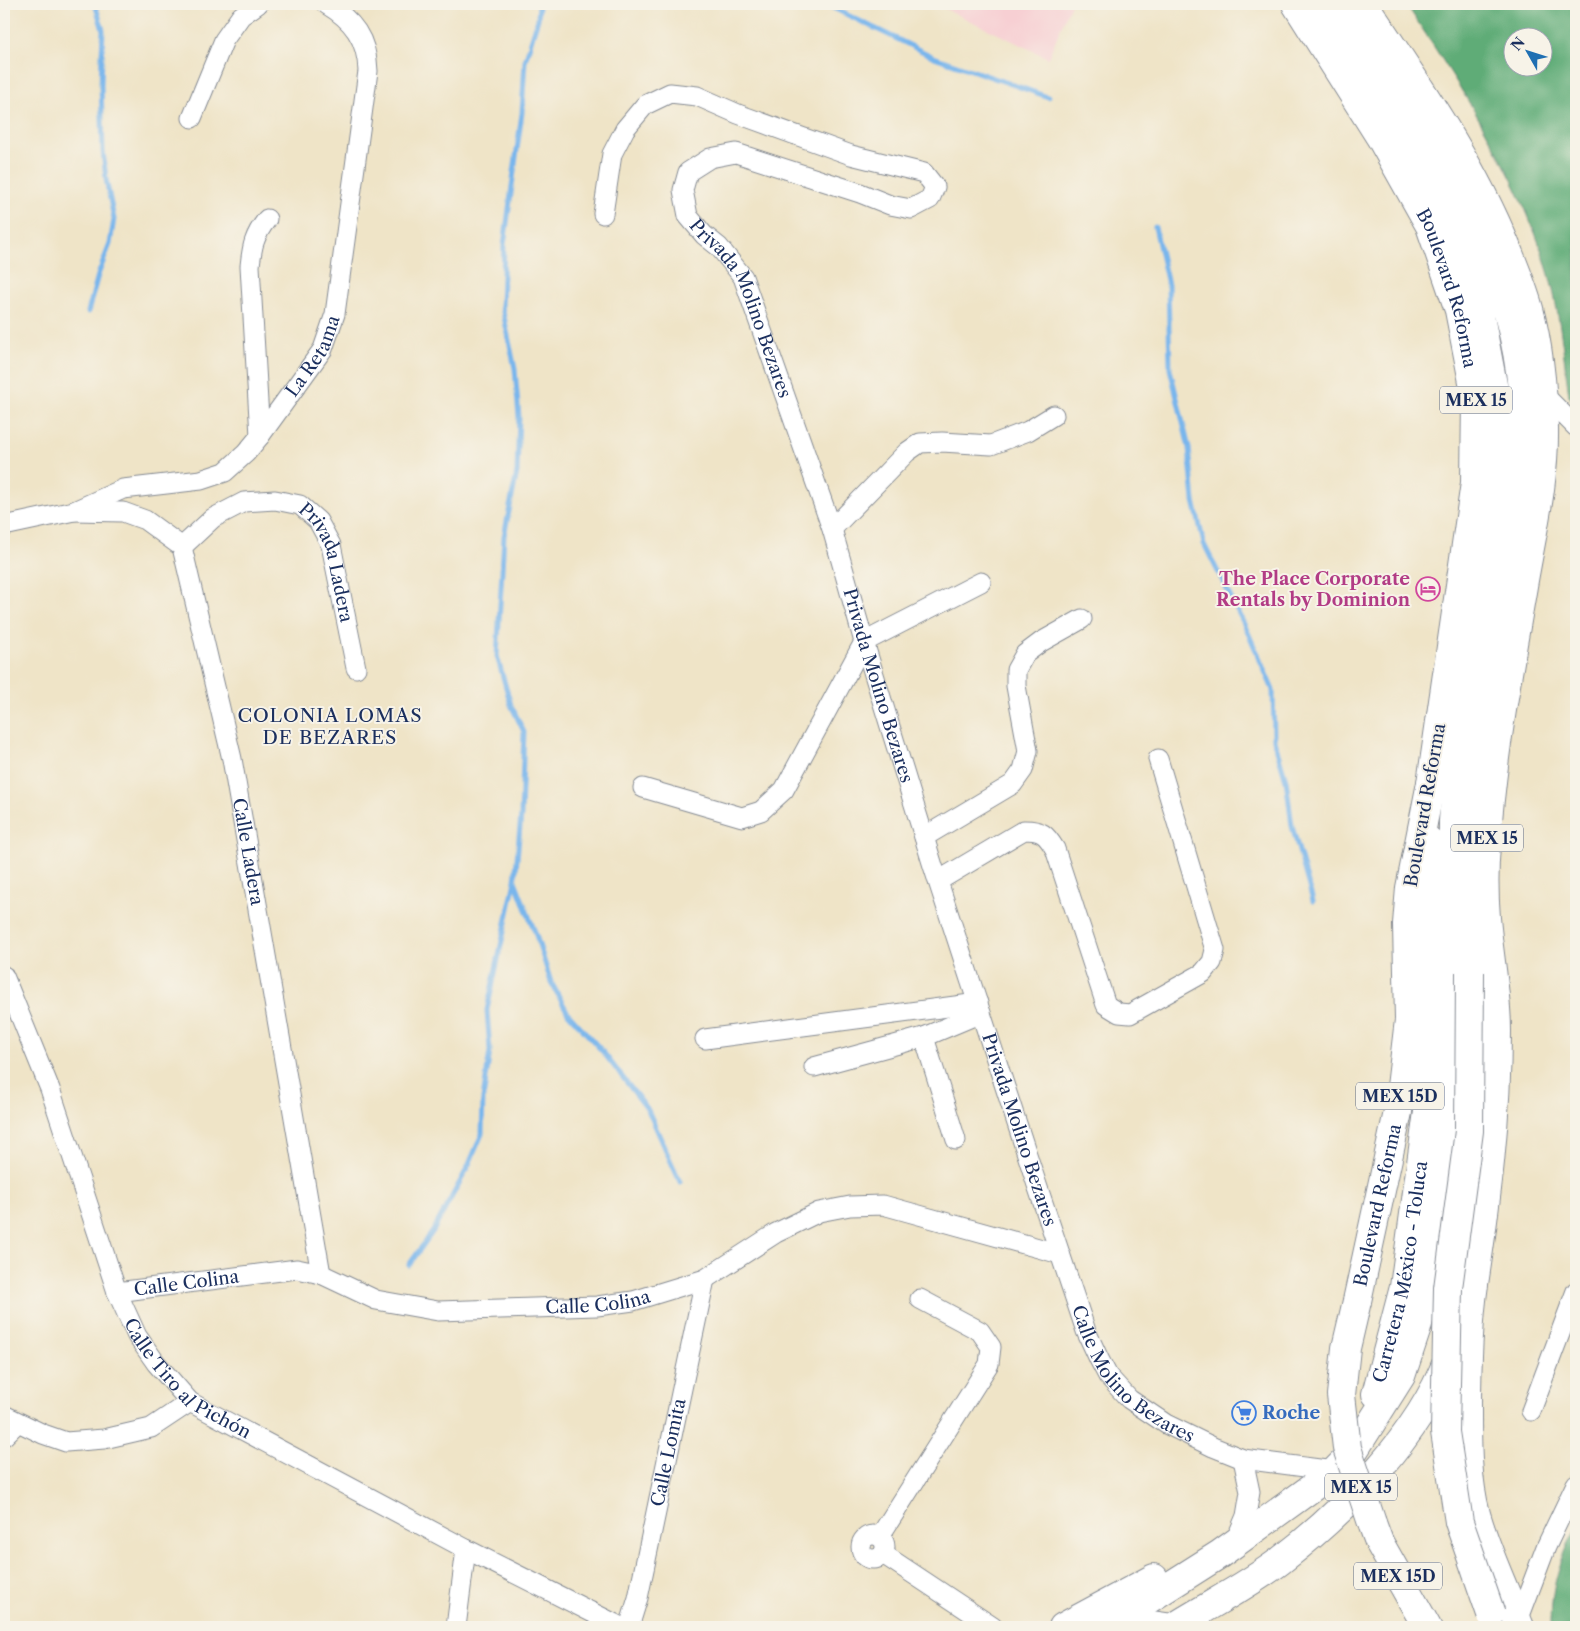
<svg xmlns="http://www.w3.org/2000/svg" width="1580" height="1631" font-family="'Libre Caslon Text',serif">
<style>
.built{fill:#f7cfd3}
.forest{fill:#5fac77;stroke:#3d6e6a;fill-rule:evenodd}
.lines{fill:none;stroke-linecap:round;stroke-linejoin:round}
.stream{stroke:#79b6ec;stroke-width:5}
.minor-casing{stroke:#858a92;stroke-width:21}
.secondary-casing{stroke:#858a92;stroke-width:30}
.primary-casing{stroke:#858a92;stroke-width:30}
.trunk-casing{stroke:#858a92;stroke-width:30}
.motorway-casing{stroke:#858a92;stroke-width:30}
.minor{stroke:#fff;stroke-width:19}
.secondary{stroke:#fff;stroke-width:28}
.primary{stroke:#fff;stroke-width:28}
.trunk{stroke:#fff;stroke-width:28}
.motorway{stroke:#fff;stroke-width:28}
.secondary-bridge-casing{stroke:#858a92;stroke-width:30;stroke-linecap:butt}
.motorway-bridge-casing{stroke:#858a92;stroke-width:30;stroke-linecap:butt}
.secondary-bridge{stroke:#fff;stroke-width:28}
.motorway-bridge{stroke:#fff;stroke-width:28}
.labels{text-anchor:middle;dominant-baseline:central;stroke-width:4;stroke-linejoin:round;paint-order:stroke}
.shield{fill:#f7f3e8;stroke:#5d6a87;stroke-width:1}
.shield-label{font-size:16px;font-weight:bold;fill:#1b2f5e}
.street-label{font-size:18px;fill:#1b2f5e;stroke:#f7f3e8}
.hotel-label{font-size:18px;font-weight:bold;fill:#b23c85;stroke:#f7f3e8;text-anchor:end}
.shop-label{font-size:18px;font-weight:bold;fill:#366cbe;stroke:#f7f3e8;text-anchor:start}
.neighbourhood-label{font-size:19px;letter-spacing:1px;fill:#1b2f5e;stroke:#f7f3e8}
</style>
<rect width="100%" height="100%" fill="#f7f3e8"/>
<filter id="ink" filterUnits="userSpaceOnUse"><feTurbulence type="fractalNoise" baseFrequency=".02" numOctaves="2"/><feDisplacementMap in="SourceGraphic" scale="10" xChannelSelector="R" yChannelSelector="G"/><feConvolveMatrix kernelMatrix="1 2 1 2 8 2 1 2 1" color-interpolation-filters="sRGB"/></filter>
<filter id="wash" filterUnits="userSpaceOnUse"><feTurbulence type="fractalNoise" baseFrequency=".0096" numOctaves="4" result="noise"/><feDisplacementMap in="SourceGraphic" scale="20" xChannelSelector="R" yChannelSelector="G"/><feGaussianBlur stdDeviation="1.12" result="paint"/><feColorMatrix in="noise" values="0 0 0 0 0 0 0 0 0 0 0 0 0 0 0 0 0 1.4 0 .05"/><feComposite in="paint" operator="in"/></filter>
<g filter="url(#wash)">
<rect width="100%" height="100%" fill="#efe4c7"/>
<path class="built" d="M 935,4 L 1071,4 L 1048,58 Z"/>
<path class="forest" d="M 1406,4 L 1576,4 L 1576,407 L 1569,396 C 1563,351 1559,304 1545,261 C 1515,168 1459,85 1406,4 ZM 1512,38 L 1542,38 L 1542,68 L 1512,68 Z
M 1576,1529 L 1576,1627 L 1551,1627 C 1551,1587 1558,1564 1576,1529 Z"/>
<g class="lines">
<path class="stream" d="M 825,4 L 934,57 L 1048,97
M 1155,227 L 1168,285 L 1170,369 L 1189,448 L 1194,501 L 1204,544 L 1247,630 L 1273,690 L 1274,740 L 1286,780 L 1292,826 L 1313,901
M 88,312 L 98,275 L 110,244 L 114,219 L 106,179 L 103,151 L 101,84 L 103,30 L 95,4
M 515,881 L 535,932 L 551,982 L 568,1013 L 603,1052 L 648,1110 L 680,1182
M 409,1265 L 433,1231 L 467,1169 L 482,1134 L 483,1099 L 490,1051 L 487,1010 L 515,881 L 521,815 L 524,732 L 511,705 L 497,656 L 504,536 L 517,472 L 519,417 L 515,369 L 502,307 L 504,245 L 522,113 L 525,61 L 538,19 L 539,4"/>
</g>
</g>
<g filter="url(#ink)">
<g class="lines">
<g class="minor-casing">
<g id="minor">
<path d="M 192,118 L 224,40 L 241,16 L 258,4"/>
<path id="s1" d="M 603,214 L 612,154 L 625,129 L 645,105 L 670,93 L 697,96 L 738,114 L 851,155 L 924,173 L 935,187 L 930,199 L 911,209 L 890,205 L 860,193 L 736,153 L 710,158 L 688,172 L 683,190 L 688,216 L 704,235 L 719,247 L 743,277 L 832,529 L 864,642 L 933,866 L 1037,1185 L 1086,1331 L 1099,1359 L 1108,1376 L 1129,1399 L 1166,1424 L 1213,1447 L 1243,1459 L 1335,1471"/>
<path d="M 1542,393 L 1576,427"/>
<path d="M 260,436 L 250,266 C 252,246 254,236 267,219"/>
<path id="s2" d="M 74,511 L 123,512 L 145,520 L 182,547 L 232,759 L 321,1274"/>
<path id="s3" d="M 4,526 L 74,511 L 123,489 L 201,480 L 225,472 L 246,453 L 260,436 L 323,349 L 335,314 L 368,71 C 367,39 353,20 326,4"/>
<path d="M 832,529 L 907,452 L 920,443 L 942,442 L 991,445 L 1028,431 L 1054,415"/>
<path id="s4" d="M 182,547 L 213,518 L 244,502 L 275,500 L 300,505 L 318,521 L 331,545 L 356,668"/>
<path d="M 643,788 L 742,817 L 761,811 L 784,790 L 864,642 L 981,582"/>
<path d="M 924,837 L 1013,784 L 1023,770 L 1028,751 L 1016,686 L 1016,670 L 1025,654 L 1041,642 L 1082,619"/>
<path d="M 938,881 L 1024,830 C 1042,830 1046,834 1055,849 L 1106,1005 L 1119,1013 L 1130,1014 L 1203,973 L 1212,962 L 1215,950 L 1158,759"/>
<path id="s5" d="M 4,976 L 50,1089 L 117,1292 L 137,1336 L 156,1363 L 190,1402 L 466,1549 L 621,1627"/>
<path d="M 924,1037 L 956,1140"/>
<path d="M 705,1039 L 978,1003"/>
<path d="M 814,1067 L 924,1037 L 981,1013"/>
<path id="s6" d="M 117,1292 L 297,1269 L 321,1274 L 376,1300 L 438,1311 L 597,1306 L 633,1301 L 705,1279 L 776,1233 L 819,1212 L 850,1206 L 883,1205 L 1060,1254"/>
<path d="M 1531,1411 L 1576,1291"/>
<path d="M 4,1415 L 43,1434 L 66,1442 L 104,1439 L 151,1428 L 190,1402"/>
<path d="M 4,1436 L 17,1423"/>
<circle cx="873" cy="1547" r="12"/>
<path d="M 880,1536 L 989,1364 L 991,1347 L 980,1331 L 920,1299"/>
<path d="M 1235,1542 L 1246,1516 L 1250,1492 L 1243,1459"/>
<path d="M 883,1554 L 993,1627"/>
<path d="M 1518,1621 L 1546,1547 L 1576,1484"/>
<path d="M 456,1627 L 466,1549"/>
<path id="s7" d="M 629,1627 L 638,1598 L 705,1279"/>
</g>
</g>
<g class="secondary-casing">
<path id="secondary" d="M 1343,4 C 1416,120 1510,248 1522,389 C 1525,420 1522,450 1519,480 L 1466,868 L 1464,908 L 1470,972"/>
</g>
<g class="primary-casing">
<g id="primary">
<path d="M 1323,4 L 1403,132 L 1453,224 L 1475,290 L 1498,411 L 1490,533 L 1467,666 L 1453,821 L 1452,1031 L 1450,1141 L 1437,1247 L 1417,1328 L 1401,1376 L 1353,1452"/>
<path id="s8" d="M 1376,1394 L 1404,1287 L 1428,1112 L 1428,1002 L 1425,907 L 1428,840"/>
<path d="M 1063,1627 L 1154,1578"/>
<path d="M 1105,1627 L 1220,1554 L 1335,1471 C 1347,1460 1353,1451 1359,1436"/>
<path d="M 1174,1627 C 1209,1605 1247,1586 1280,1561 C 1345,1511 1419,1436 1448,1359"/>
</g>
</g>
<g class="trunk-casing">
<g id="trunk">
<path id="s9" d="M 1296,4 L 1380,137 L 1430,226 L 1459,310 L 1476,397 L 1475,483 L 1431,783"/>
<path d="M 1364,4 C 1416,83 1470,158 1506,246 C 1514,266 1523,287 1529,309 C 1539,347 1543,388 1544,428 C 1545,479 1533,530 1524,580 C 1509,668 1492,756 1486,845 C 1484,869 1484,894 1486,918 C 1489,956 1497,993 1497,1031 C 1497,1118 1487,1198 1474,1284"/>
</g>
</g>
<g class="motorway-casing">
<g id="motorway">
<path d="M 1474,1284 C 1468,1326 1467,1367 1467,1409 C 1467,1444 1467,1480 1476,1514 C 1487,1553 1505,1590 1520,1627"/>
<path id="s10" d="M 1357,1301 L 1398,1112 L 1409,1020 L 1407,924 L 1410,888 L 1431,783"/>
<path d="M 1372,1523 L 1379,1542 L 1427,1627"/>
<path d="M 1111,1627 L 1145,1624 L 1166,1627"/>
</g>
</g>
<use href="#minor" class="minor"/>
<use href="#secondary" class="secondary"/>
<use href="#primary" class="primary"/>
<use href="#trunk" class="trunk"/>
<use href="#motorway" class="motorway"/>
<g class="secondary-bridge-casing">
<path id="secondary-bridge" d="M 1470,972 L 1469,1131 L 1448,1288 L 1445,1432 L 1459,1522 L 1491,1614"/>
</g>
<g class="motorway-bridge-casing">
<path id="motorway-bridge" d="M 1357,1301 L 1346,1348 L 1341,1395 L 1347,1448 L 1372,1523"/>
</g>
<use href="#secondary-bridge" class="secondary-bridge"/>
<use href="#motorway-bridge" class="motorway-bridge"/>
</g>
</g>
<defs>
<g id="hotel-ring" transform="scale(1.25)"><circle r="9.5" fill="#f7f3e8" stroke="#d1479c" stroke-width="1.5"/><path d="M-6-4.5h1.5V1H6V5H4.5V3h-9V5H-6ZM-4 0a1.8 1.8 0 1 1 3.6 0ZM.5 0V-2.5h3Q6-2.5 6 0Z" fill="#d1479c"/></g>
<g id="supermarket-ring" transform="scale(1.25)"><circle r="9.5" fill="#f7f3e8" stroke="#3f7fe0" stroke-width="1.5"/><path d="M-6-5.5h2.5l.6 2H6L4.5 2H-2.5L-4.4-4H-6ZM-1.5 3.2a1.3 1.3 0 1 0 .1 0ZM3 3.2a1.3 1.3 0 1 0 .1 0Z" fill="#3f7fe0"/></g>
</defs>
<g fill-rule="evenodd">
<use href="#hotel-ring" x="1428" y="589"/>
<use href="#supermarket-ring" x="1244" y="1413"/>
</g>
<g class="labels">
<g class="shield">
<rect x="1440" y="386.5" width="72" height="27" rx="4"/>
<rect x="1451" y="824.5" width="72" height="27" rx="4"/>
<rect x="1356" y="1082.5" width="88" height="27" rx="4"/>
<rect x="1325" y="1473.5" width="72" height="27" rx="4"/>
<rect x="1354" y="1562.5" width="88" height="27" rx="4"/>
</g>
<g class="shield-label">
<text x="1476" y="400">MEX 15</text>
<text x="1487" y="838">MEX 15</text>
<text x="1400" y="1096">MEX 15D</text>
<text x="1361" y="1487">MEX 15</text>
<text x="1398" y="1576">MEX 15D</text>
</g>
<g class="street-label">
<text stroke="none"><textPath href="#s9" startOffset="324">Boulevard Reforma</textPath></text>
<text stroke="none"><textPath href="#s1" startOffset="858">Privada Molino Bezares</textPath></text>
<text stroke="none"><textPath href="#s3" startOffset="376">La Retama</textPath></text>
<text stroke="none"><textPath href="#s4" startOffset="200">Privada Ladera</textPath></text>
<text stroke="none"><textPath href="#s1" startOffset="1262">Privada Molino Bezares</textPath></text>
<text transform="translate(1425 805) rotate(-80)">Boulevard Reforma</text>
<text stroke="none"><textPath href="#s2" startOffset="430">Calle Ladera</textPath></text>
<text stroke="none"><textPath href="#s1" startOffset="1728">Privada Molino Bezares</textPath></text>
<text stroke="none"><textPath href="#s10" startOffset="98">Boulevard Reforma</textPath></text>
<text stroke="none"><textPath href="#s8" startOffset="125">Carretera México - Toluca</textPath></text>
<text stroke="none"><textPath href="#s6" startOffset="70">Calle Colina</textPath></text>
<text stroke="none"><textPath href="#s6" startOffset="490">Calle Colina</textPath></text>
<text stroke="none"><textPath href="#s1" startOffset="2005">Calle Molino Bezares</textPath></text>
<text stroke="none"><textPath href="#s5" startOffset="451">Calle Tiro al Pichón</textPath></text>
<text stroke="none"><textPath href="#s7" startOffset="179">Calle Lomita</textPath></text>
</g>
<g class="hotel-label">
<text x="1410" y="579">The Place Corporate<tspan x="1410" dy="21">Rentals by Dominion</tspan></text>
</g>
<g class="shop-label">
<text x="1262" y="1413">Roche</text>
</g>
<g class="neighbourhood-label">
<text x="330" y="715">COLONIA LOMAS<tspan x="330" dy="22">DE BEZARES</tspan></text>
</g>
</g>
<rect width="1580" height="1631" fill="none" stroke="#f7f3e8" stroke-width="20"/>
<g transform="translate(1528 52) rotate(309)"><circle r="24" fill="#f7f3e8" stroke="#9fa5b1"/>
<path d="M0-4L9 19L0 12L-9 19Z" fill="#1f6fb2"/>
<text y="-8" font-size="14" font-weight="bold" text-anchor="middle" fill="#1b2f5e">N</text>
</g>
</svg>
